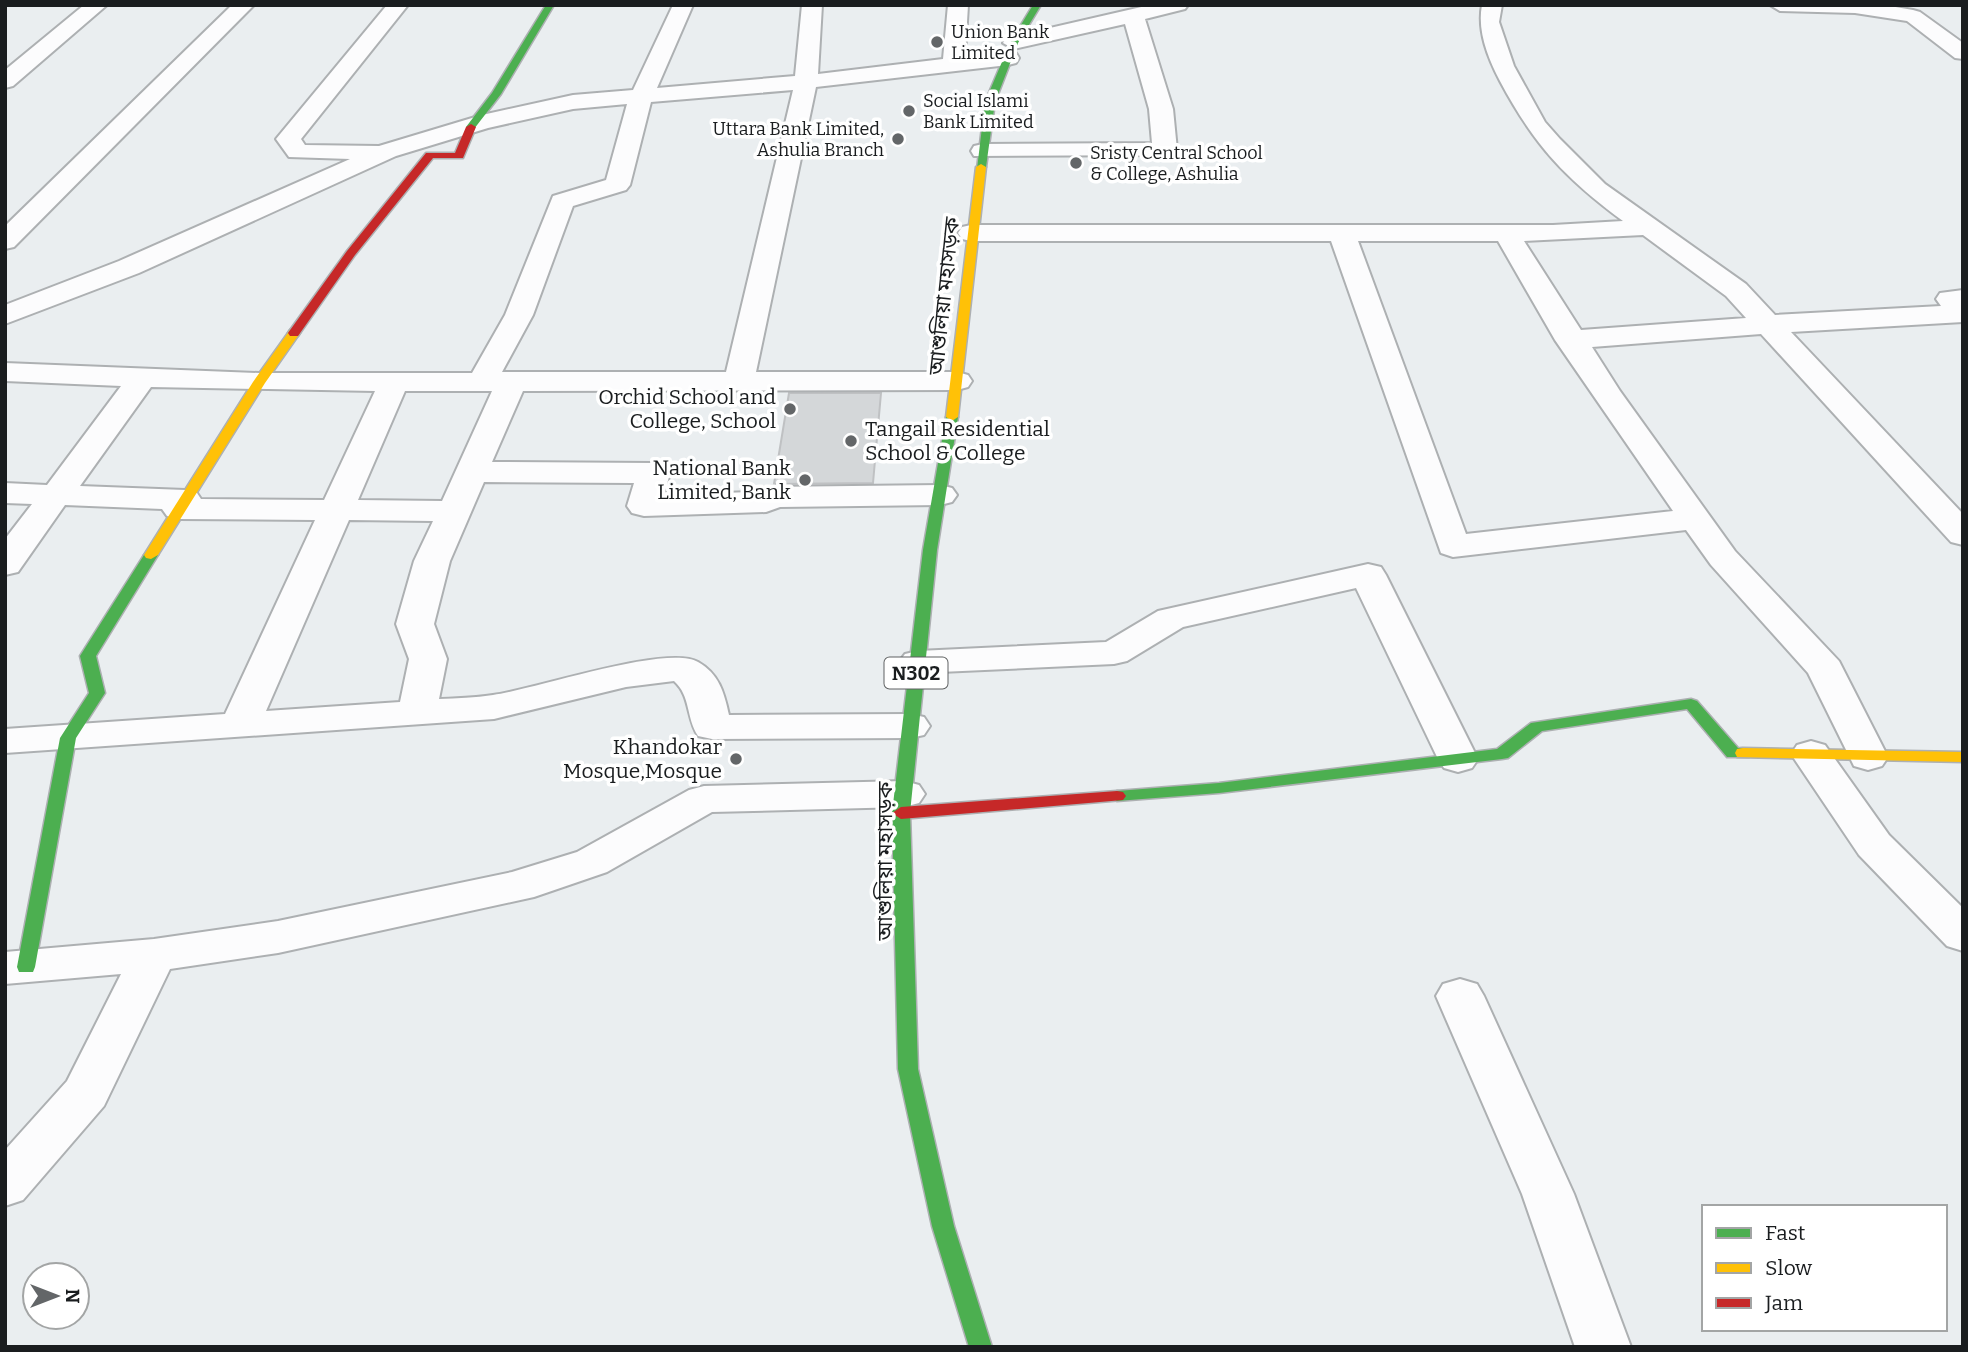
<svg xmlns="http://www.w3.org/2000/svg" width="1968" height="1352" font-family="Bitter,'Noto Sans Bengali',serif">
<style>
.building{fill:#d4d7d9;stroke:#bfc1c3;stroke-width:2}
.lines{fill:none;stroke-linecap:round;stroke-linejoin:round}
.street-casing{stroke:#adb0b2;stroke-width:4}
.fast-casing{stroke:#adb0b2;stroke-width:3}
.slow-casing{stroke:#adb0b2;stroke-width:3}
.jam-casing{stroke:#adb0b2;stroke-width:3}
.street{fill:#fcfcfd;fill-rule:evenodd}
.fast{fill:#4caf50;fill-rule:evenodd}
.slow{fill:#ffc107;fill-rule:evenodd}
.jam{fill:#c62828;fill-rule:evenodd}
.poi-dot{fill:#636668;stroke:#fff;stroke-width:2.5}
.labels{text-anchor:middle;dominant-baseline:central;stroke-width:7;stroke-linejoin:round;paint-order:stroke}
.far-poi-label{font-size:18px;fill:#1a1d1f;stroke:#fff;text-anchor:start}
.shield{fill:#fff;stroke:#5f6162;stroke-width:2}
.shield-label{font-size:19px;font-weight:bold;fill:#1a1d1f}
.street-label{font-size:21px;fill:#1a1d1f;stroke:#fff}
.poi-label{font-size:21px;fill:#1a1d1f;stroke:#fff;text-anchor:end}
</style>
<rect width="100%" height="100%" fill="#eaeef0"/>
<path class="building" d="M 789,393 L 881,393 L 873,483 L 774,484 Z"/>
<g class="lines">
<g class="street-casing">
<path id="street" d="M 84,5 L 107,5 L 13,86 L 5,88 L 5,70 Z
M 232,5 L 254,5 L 14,247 L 5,249 L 5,226 Z
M 387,5 L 408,5 L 301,139 L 305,145 L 379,146 L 482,115 L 573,95 L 633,90 L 673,5 L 693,5 L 657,88 L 795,76 L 802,5 L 822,5 L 818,74 L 943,59 L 948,5 L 968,5 L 965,56 L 1016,53 L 1019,58 L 1016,63 L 1008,65 L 816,87 L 756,372 L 957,372 L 968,375 L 972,381 L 968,387 L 957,390 L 523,391 L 492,462 L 653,463 L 665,466 L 670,473 L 664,495 L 751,492 L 765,487 L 940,485 L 952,488 L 957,495 L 952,502 L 940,505 L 780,507 L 766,512 L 644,516 L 632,513 L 627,506 L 634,483 L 484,482 L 450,561 L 434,624 L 447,659 L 439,699 C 457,698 475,698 493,695 C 533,690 667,644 698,662 C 719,674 724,692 729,715 L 910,714 L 924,717 L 930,726 L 924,735 L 910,738 L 712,739 L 698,736 C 686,718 691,696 674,681 L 626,687 L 494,719 L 5,753 L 5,729 L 225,714 L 315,520 L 179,519 L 167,516 L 162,509 L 65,505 L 18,572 L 5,575 L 5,539 L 32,504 L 5,503 L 5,483 L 47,485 L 121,386 L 5,381 L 5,363 L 259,373 L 472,373 L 505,315 L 553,196 L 606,180 L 627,104 L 573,109 L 488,128 L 396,156 L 139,273 L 5,324 L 5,305 L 119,261 L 350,159 L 289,157 L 276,139 ZM 793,90 L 726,372 L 502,372 L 533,315 L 573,206 L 626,190 L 630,185 L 651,102 ZM 151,387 L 375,391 L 324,500 L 201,499 L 197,493 L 185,490 L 80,486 ZM 405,391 L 492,391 L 442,501 L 358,500 ZM 349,520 L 433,521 L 414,561 L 396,624 L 409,659 L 400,702 L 266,711 Z
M 1150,5 L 1188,5 L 1185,9 L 1145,19 L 1173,109 L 1177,150 L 1174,155 L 974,156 L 971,151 L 974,146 L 983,144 L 1152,143 L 1149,109 L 1125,24 L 1014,49 L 1003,43 L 1006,38 Z
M 1482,5 L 1502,5 L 1499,22 L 1514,66 L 1545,122 L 1560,139 L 1605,184 L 1746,284 L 1775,315 L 1941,306 L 1936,299 L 1940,293 L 1963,290 L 1963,322 L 1791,332 L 1963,514 L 1963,545 L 1951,542 L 1761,334 L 1592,347 L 1620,391 L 1735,551 L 1839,661 L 1888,757 L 1882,766 L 1868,770 L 1854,766 L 1808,673 L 1711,565 L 1686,530 L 1453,557 L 1441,553 L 1331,241 L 971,241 L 962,239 L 958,233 L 962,227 L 971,225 L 1553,225 L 1623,221 C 1565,178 1534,145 1500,81 C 1488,58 1477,31 1482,5 ZM 1643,235 L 1726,296 L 1746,318 L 1581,330 L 1524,241 ZM 1358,241 L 1498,241 L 1555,340 L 1673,511 L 1466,534 Z
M 1770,5 L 1884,5 L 1913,10 L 1920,12 L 1963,43 L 1963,59 L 1955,58 L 1907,21 L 1855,13 L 1780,11 Z
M 1368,564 L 1381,567 L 1386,575 L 1478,759 L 1472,768 L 1458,772 L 1444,768 L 1438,759 L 1356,588 L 1183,627 L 1127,661 L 1114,664 L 918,673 L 905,670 L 899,662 L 905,654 L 918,651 L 1106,642 L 1158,611 Z
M 1811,741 L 1825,745 L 1889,835 L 1963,908 L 1963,951 L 1947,946 L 1859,855 L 1791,754 L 1797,745 Z
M 904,781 L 919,785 L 925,794 L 919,803 L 904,807 L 712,812 L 607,872 L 534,897 L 278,953 L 170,969 L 104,1106 L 23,1200 L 5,1206 L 5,1150 L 67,1081 L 121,974 L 5,984 L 5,952 L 154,939 L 278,921 L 512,872 L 577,852 L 689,790 L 704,786 Z
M 1460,979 L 1477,984 L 1484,996 L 1574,1194 L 1631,1347 L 1575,1347 L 1522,1194 L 1436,996 L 1443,984 Z"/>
</g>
<g class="fast-casing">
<path id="fast" d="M 546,5 L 554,5 L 501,94 L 474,129 L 468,129 L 466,127 L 492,93 Z
M 1033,5 L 1041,5 L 1018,43 L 995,102 L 986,167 L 977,169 L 985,102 L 1010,43 Z
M 952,413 L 958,417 L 937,550 L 910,813 L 918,1069 L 954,1226 L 992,1347 L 969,1347 L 932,1226 L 898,1069 L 892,813 L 923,550 L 946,417 Z
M 151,551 L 158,555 L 96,656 L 105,693 L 76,738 L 35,967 L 33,972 L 19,972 L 17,967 L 60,738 L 89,693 L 80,656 L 144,555 Z
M 1691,699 L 1697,701 L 1738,748 L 1749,749 L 1751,753 L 1749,757 L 1727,757 L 1687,709 L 1542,731 L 1508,758 L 1502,759 L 1219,793 L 1117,801 L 1108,796 L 1117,791 L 1219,783 L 1497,749 L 1531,723 Z"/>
</g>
<g class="slow-casing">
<path id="slow" d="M 981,164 L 986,167 L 958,417 L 952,421 L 946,417 L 976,167 Z
M 294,329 L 300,333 L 265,383 L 158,555 L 151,559 L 146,558 L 144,555 L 253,382 L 290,330 Z
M 1743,748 L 1963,752 L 1963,762 L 1737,757 L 1735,753 L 1737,749 Z"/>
</g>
<g class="jam-casing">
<path id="jam" d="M 471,124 L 476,127 L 463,158 L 433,158 L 355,255 L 298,336 L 290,336 L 288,333 L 347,251 L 426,153 L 455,153 L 466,127 Z
M 1117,791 L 1123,792 L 1126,796 L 1123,800 L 901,819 L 892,813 L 901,807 Z"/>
</g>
<use href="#street" class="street"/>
<use href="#fast" class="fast"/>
<use href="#slow" class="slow"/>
<use href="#jam" class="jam"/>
</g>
<g class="poi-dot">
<circle cx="937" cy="42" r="7"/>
<circle cx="909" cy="111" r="7"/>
<circle cx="898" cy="139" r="7"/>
<circle cx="1076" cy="163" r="7"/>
<circle cx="790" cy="409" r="7"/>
<circle cx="851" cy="441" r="7"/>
<circle cx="805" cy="480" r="7"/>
<circle cx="736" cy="759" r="7"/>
</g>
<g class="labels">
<g class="far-poi-label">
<text x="951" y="32">Union Bank<tspan x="951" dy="21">Limited</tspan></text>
<text x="923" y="101">Social Islami<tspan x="923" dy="21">Bank Limited</tspan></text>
<text x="884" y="129" text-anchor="end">Uttara Bank Limited,<tspan x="884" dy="21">Ashulia Branch</tspan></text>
<text x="1090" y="153">Sristy Central School<tspan x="1090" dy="21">&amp; College, Ashulia</tspan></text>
</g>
<rect class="shield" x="884.5" y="657.5" width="63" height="31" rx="5"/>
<g class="shield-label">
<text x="916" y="673">N302</text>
</g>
<g class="street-label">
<text transform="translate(944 296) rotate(-84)">আশুলিয়া মহাসড়ক</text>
<text transform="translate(885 861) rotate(-90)">আশুলিয়া মহাসড়ক</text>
</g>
<g class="poi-label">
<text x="776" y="397">Orchid School and<tspan x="776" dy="24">College, School</tspan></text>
<text x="865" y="429" text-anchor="start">Tangail Residential<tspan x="865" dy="24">School &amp; College</tspan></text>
<text x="791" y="468">National Bank<tspan x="791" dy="24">Limited, Bank</tspan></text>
<text x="722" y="747">Khandokar<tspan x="722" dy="24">Mosque,Mosque</tspan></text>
</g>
</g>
<rect width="1968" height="1352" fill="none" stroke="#1a1d1f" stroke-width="14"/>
<rect x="1702" y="1205" width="245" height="126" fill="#ffffff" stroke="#a3a5a5" stroke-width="2"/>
<rect x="1716" y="1228" width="35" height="10" fill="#4caf50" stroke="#a3a5a5" stroke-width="2"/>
<text x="1765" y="1240" font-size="21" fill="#1a1d1f">Fast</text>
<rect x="1716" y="1263" width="35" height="10" fill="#ffc107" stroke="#a3a5a5" stroke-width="2"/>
<text x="1765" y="1275" font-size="21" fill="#1a1d1f">Slow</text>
<rect x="1716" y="1298" width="35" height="10" fill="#c62828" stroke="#a3a5a5" stroke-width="2"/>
<text x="1765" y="1310" font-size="21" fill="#1a1d1f">Jam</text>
<g transform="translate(56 1296) rotate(90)"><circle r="33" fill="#ffffff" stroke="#a3a5a5" stroke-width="2"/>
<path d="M0-5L12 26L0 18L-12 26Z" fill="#636668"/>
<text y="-10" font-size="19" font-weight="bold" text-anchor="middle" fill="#1a1d1f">N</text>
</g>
</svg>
